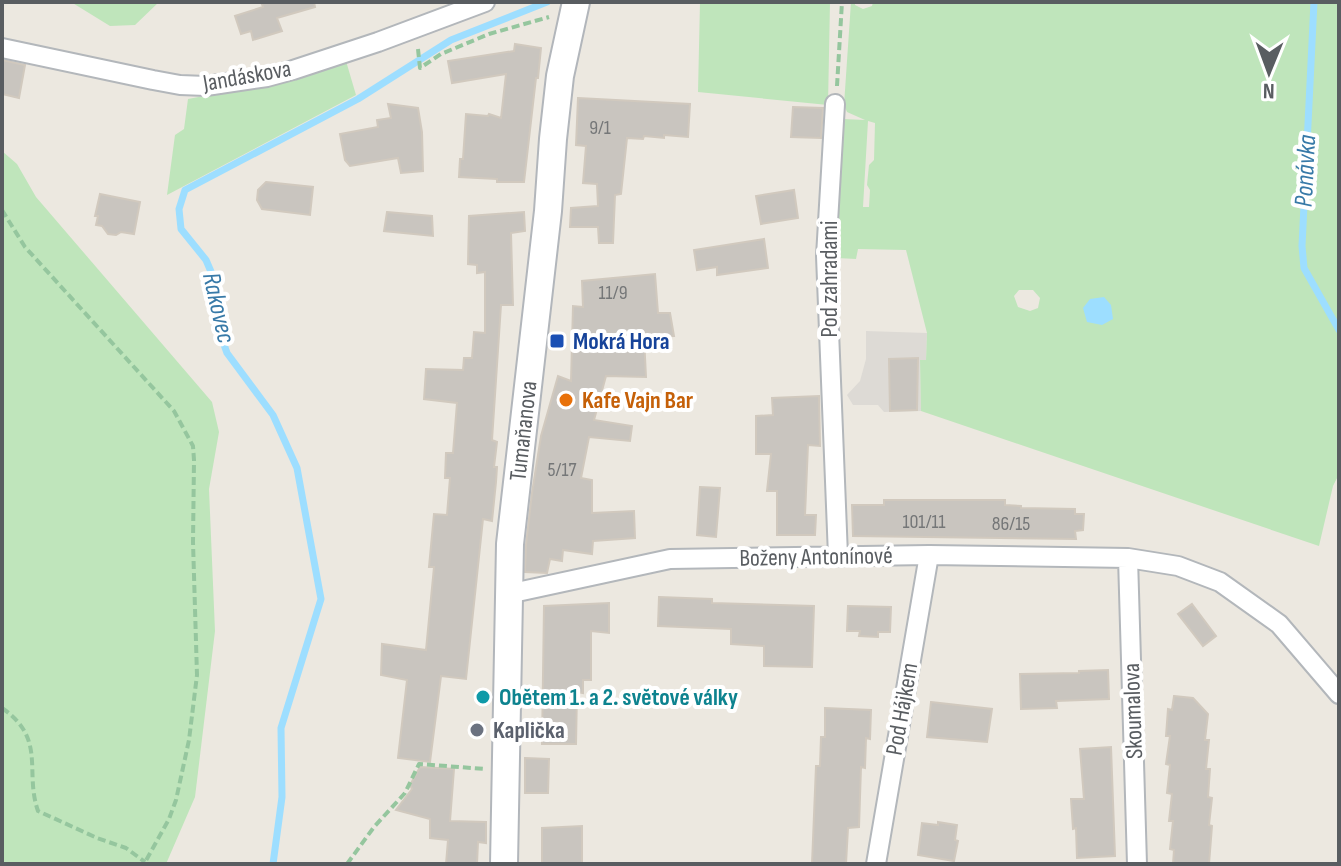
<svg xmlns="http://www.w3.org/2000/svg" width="1341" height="866" font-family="'Sofia Sans Condensed',sans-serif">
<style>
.industrial{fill:#dddad5}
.green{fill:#bfe5bb;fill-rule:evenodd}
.water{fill:#9ddeff}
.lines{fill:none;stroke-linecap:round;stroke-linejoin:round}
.stream{stroke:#9ddeff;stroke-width:7}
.building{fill:#c9c5bf;stroke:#d1c9be;stroke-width:2}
.street-casing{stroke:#b3b7bb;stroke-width:22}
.secondary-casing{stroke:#b2b6bb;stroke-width:30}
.path{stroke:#95c69e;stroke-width:4;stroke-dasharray:8 4;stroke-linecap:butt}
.street{stroke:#fff;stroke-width:18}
.secondary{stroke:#fff;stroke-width:26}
.transit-dot{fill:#1a4fb4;stroke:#fff;stroke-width:3}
.food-dot{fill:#e8710a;stroke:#fff;stroke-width:3}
.culture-dot{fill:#0f9aa8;stroke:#fff;stroke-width:3}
.worship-dot{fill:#6b7280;stroke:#fff;stroke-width:3}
.labels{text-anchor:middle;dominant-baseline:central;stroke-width:8;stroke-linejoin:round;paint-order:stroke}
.number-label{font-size:20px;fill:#757778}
.street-label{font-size:24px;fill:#595d61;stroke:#fff}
.transit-label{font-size:24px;font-weight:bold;fill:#164399;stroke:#fff;text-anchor:start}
.food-label{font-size:24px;font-weight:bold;fill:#c56008;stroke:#fff;text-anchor:start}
.culture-label{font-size:24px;font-weight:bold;fill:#0d838f;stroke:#fff;text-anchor:start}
.worship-label{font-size:24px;font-weight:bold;fill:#5b616d;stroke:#fff;text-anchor:start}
.water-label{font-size:26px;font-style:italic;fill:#387aa8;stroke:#fff}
</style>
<rect width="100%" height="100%" fill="#ece8e0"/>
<path class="industrial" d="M 866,331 L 927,333 L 926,360 L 920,361 L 921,411 L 884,412 L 878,405 L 853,405 L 847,395 L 860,381 L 866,359 Z"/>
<path class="green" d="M 71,2 L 159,2 L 135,25 L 110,26 Z
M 700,2 L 830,2 L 828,105 L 698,92 Z
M 851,2 L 855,2 L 855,5 L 863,9 L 872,6 L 873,2 L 1339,2 L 1339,474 L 1333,486 L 1319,546 L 921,411 L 920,360 L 926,360 L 927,333 L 906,250 L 858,249 L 856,259 L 837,258 L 838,238 L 840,234 L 836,233 L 843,119 L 865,120 L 847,112 L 844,105 ZM 868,121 L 875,123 L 874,160 L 869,165 L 867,185 L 870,190 L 869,207 L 863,207 ZM 1019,290 L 1033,290 L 1040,298 L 1038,308 L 1030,311 L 1018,307 L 1014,296 Z
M 346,61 L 356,95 L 167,195 L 175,135 L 184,129 L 188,99 L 283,81 Z
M 2,151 L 17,164 L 36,197 L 212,402 L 219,432 L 209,489 L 215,631 L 195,797 L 166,864 L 2,864 Z"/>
<path class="water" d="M 1104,297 L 1111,305 L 1113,319 L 1102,325 L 1087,322 L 1083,308 L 1090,299 Z"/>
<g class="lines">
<path class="stream" d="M 1314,2 L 1302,246 L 1304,268 L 1339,330
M 273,864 L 282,797 L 281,728 L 321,599 L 297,468 L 273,415 L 227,353 L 217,325 L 218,288 L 206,260 L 181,229 L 179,209 L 185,190 L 358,99 L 451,40 L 547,2"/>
</g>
<path class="building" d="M 261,2 L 314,2 L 315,7 L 277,18 L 282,31 L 253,40 L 251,31 L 241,34 L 235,16 L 263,7 Z
M 515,44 L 541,48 L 538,78 L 536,78 L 524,182 L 497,182 L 497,179 L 459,177 L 460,159 L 463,159 L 466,114 L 488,116 L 489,114 L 501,118 L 506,74 L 452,83 L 448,61 L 514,51 Z
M 2,60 L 25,65 L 19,98 L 2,94 Z
M 578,98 L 690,104 L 688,137 L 664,135 L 664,138 L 644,136 L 643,139 L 627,138 L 621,194 L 615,195 L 613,243 L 599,243 L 598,227 L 570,227 L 571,208 L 598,206 L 597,184 L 583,183 L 586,146 L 576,145 Z
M 388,104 L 418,108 L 422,132 L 423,171 L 401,173 L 398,158 L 350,166 L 345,160 L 340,134 L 378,127 L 377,120 L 391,118 Z
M 793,107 L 823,108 L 821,138 L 791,137 Z
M 266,182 L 313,187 L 310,215 L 262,209 L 257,200 L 258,190 Z
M 794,190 L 798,218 L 761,224 L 756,196 Z
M 100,194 L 140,202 L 134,234 L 121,232 L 116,235 L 108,234 L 102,226 L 96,225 L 98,216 L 95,216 Z
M 387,212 L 432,216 L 433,236 L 384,231 Z
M 524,212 L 525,231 L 511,233 L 513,305 L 501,305 L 492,440 L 497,442 L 494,467 L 497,467 L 496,482 L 492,521 L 483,519 L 466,679 L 441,676 L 430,762 L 398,758 L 407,680 L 381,675 L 382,644 L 426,650 L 434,567 L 429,567 L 434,514 L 447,515 L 450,478 L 445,478 L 446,453 L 453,453 L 457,403 L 424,399 L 426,369 L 463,370 L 464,358 L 472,358 L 474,332 L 485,333 L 485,272 L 477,273 L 477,265 L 468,264 L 469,216 Z
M 764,239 L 768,268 L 717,275 L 717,267 L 697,270 L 694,250 Z
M 655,274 L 658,313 L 670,313 L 674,336 L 644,337 L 646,377 L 606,376 L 594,420 L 632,426 L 630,441 L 589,437 L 581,478 L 592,480 L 592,513 L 634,511 L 635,538 L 593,541 L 592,554 L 563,550 L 562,561 L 550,559 L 547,573 L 525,572 L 526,545 L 532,493 L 541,436 L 558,376 L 571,381 L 573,306 L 583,307 L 582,281 Z
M 918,358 L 917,410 L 890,411 L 889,359 Z
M 819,396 L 820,446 L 808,445 L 805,515 L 816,515 L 815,535 L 777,535 L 777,491 L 767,491 L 771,454 L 756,454 L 756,416 L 773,415 L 772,398 Z
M 700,487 L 720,488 L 716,537 L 697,535 Z
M 884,500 L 1005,500 L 1005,505 L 1021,506 L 1021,508 L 1075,509 L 1075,514 L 1084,514 L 1083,530 L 1075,531 L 1076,539 L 853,536 L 852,505 L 884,505 Z
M 659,597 L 712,599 L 712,603 L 814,606 L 812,667 L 764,666 L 764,646 L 731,644 L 731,629 L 658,626 Z
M 609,603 L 609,633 L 591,631 L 591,680 L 583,680 L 583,693 L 577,692 L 576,744 L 542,744 L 544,606 Z
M 1192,604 L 1216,636 L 1203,646 L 1178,614 Z
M 848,606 L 891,607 L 890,632 L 878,632 L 878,637 L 859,636 L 860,631 L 847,631 Z
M 1108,670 L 1109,699 L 1056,701 L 1057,708 L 1021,709 L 1020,674 L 1079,673 L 1079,671 Z
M 1174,696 L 1193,698 L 1208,714 L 1205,740 L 1209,740 L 1206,769 L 1210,769 L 1208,797 L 1212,798 L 1209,825 L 1212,826 L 1209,864 L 1173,864 L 1174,850 L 1170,849 L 1173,821 L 1169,821 L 1172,794 L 1167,793 L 1170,765 L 1166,764 L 1170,736 L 1166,736 L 1168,709 L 1172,710 Z
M 931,702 L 992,709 L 987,742 L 927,737 Z
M 825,708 L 871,710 L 870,739 L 866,738 L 865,768 L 861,767 L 859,827 L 848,828 L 846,864 L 812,864 L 816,766 L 820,766 L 821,737 L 825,737 Z
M 1111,747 L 1115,856 L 1077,858 L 1076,828 L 1073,829 L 1071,799 L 1084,799 L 1080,749 Z
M 525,758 L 549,759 L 548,793 L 525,793 Z
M 420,767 L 454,769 L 450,821 L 486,822 L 486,843 L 478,842 L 477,864 L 446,864 L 448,840 L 430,838 L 430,819 L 396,810 L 412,789 L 410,785 Z
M 938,822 L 957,825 L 955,840 L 958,841 L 954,861 L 918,855 L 922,823 L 938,825 Z
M 582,826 L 582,864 L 542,864 L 542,828 Z"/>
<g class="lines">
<g class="street-casing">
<path id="street" d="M 2,48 L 153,80 L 180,85 L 206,86 L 267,77 L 293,70 L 378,42 L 485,2
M 835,104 L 826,256 L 838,556
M 1128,558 L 1137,864
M 508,594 L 670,559 L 929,555 L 1128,558 L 1178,566 L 1220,582 L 1279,624 L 1339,694
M 876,864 L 929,555"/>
</g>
<g class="secondary-casing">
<g id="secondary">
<path id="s1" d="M 504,864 L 510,544 L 548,211 L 553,139 L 560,76 L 576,2"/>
</g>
</g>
<path class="path" d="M 418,49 L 420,68 L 441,54 L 489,34 L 549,17
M 837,86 L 842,2
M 2,210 L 25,247 L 174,411 L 193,446 L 194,460 L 193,542 L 197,675 L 189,740 L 176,800 L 169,819 L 144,864
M 2,708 C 47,739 24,771 38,811 L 97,838 L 126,848 L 145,862
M 347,864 L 374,827 L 405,793 L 419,764 L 485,769"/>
<use href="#street" class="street"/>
<use href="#secondary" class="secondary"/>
</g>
<rect class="transit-dot" x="549" y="333" width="16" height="16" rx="4"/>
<circle class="food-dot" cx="566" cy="400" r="8"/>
<circle class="culture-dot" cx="483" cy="697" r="8"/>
<circle class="worship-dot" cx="477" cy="730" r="8"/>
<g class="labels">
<g class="number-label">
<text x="600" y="128">9/1</text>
<text x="613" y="293">11/9</text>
<text x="562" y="470">5/17</text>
<text x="924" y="522">101/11</text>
<text x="1011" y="524">86/15</text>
</g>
<g class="street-label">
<text transform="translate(247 76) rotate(-10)">Jandáskova</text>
<text transform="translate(829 279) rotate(-90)">Pod zahradami</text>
<text stroke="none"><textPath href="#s1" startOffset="434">Tumaňanova</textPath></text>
<text transform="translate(816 557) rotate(-1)">Boženy Antonínové</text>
<text transform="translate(902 709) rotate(-80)">Pod Hájkem</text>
<text transform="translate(1133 711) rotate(-92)">Skoumalova</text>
</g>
<g class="transit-label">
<text x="573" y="341">Mokrá Hora</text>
</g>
<g class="food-label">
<text x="582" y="400">Kafe Vajn Bar</text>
</g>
<g class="culture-label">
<text x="499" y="697">Obětem 1. a 2. světové války</text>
</g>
<g class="worship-label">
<text x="493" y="730">Kaplička</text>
</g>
<g class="water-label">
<text transform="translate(1306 171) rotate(-87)">Ponávka</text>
<text transform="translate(218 308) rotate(77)">Rakovec</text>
</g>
</g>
<rect width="1341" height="866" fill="none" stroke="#595d61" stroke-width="8"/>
<g transform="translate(1269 72) rotate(181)" stroke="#ffffff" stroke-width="6" paint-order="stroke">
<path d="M0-6L14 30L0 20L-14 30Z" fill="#595d61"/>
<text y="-12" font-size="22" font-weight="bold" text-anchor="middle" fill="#595d61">N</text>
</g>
</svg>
